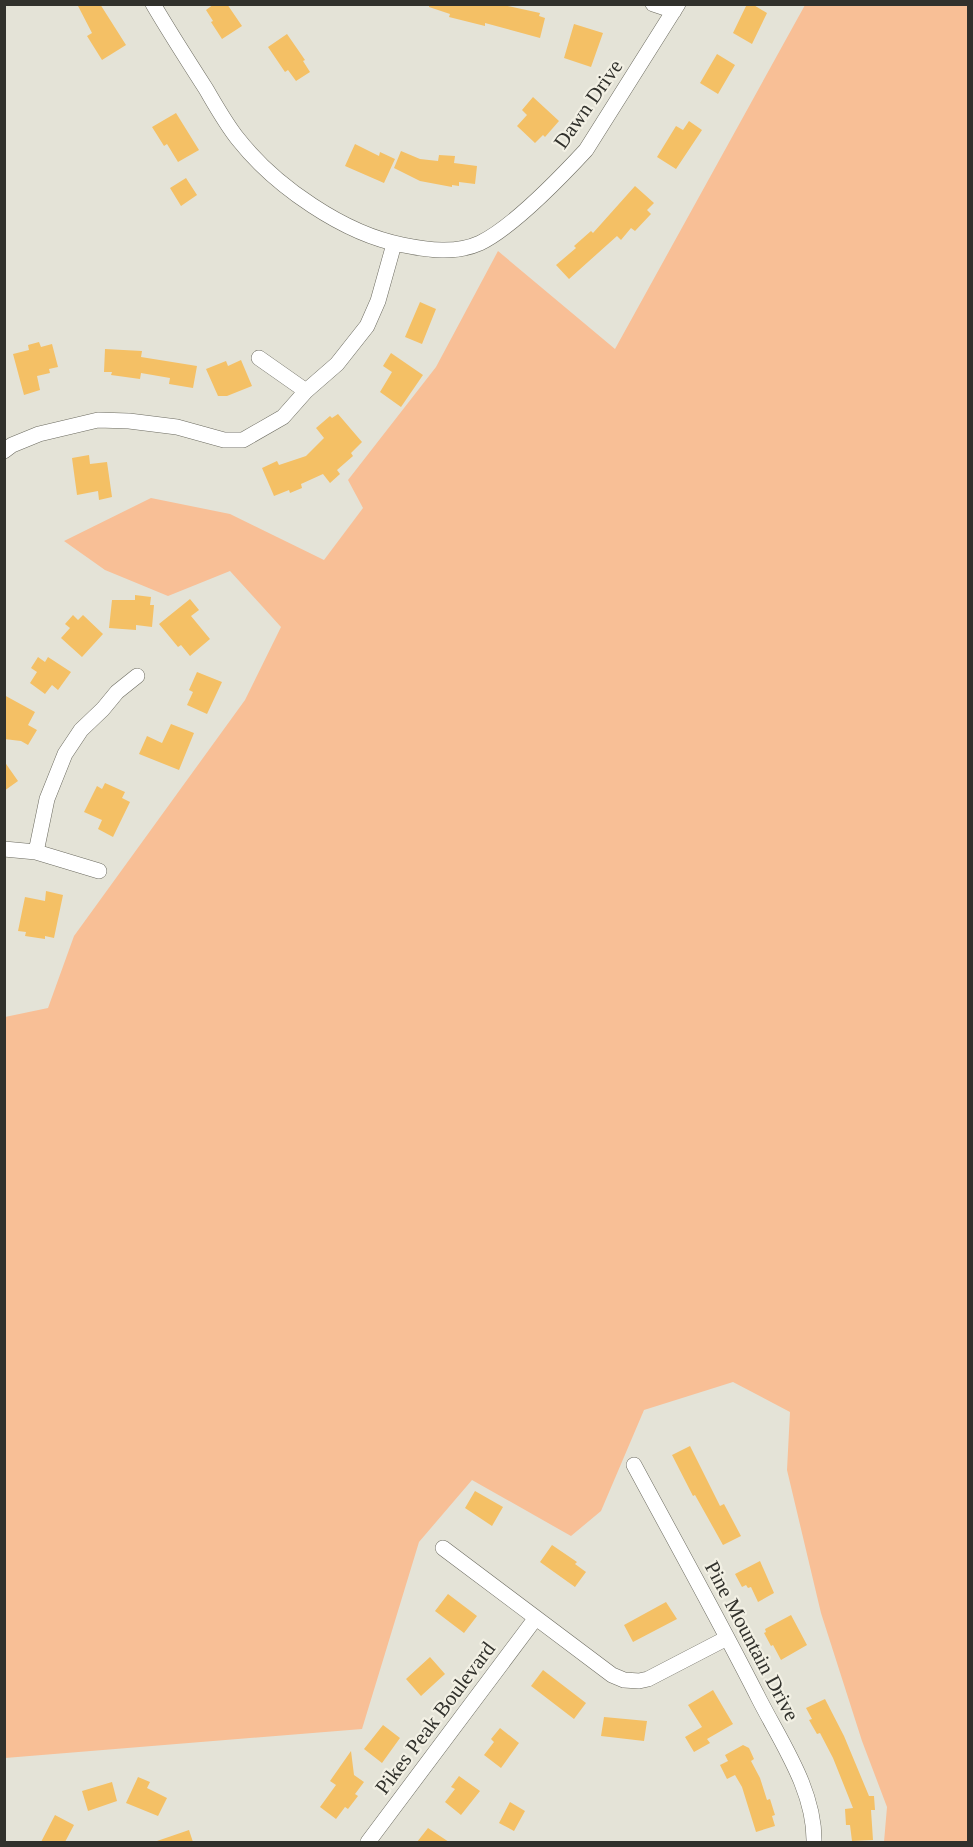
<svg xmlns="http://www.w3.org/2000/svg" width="973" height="1847" font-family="Georgia,serif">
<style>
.green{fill:#f8bf96}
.building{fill:#f4c065}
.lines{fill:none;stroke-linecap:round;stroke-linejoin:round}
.minor-casing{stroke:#6c6b60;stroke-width:16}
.minor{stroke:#fff;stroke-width:15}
.labels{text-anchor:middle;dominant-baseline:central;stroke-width:4.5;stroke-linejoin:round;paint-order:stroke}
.street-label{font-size:21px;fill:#31312c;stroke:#f2f0e4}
</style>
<rect width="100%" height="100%" fill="#e4e3d7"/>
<path class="green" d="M 805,5 L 968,5 L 968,1842 L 884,1842 L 887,1807 L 862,1741 L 821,1613 L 787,1470 L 790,1412 L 733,1382 L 644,1410 L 601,1511 L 571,1536 L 472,1480 L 419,1542 L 362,1729 L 5,1758 L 5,1017 L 48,1008 L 74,936 L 245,700 L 281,627 L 230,571 L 168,596 L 105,570 L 64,541 L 151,498 L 230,514 L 324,560 L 363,508 L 348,480 L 436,367 L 498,251 L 615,349 Z"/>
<path class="building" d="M 77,4 L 100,4 L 126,45 L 102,60 L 87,36 L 92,33 Z
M 214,4 L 227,4 L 242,26 L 222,39 L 211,22 L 213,21 L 206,10 Z
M 429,4 L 499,4 L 540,13 L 539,16 L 545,18 L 540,38 L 485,23 L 485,26 L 449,17 L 450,14 L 429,7 Z
M 747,4 L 752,4 L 767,13 L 752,44 L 733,33 Z
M 574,24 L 603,33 L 591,67 L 564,58 Z
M 287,34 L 305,60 L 303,61 L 310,72 L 296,81 L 288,70 L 285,72 L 268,47 Z
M 717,54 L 735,65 L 718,94 L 700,83 Z
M 533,97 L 559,121 L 545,137 L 543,135 L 535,143 L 517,126 L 527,115 L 522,110 Z
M 176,113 L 199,150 L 178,162 L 167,144 L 164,146 L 152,127 Z
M 689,121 L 702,130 L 676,169 L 657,157 L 676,126 L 683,130 Z
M 355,144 L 379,156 L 380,152 L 395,159 L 384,183 L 345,166 Z
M 401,151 L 420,159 L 438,161 L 439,155 L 455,156 L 454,163 L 477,166 L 475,184 L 459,182 L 459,186 L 452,185 L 452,187 L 420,181 L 394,168 Z
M 186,178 L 197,195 L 181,206 L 170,188 Z
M 635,186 L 654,203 L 647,210 L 651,214 L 635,231 L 631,228 L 621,240 L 617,236 L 569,279 L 556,265 L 576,248 L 574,246 L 591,231 L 593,233 Z
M 420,302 L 436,309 L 422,344 L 405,337 Z
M 39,342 L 41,347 L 52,344 L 58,367 L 49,369 L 50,373 L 37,376 L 40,390 L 24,395 L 13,354 L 29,350 L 28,345 Z
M 105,349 L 142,351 L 141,357 L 197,366 L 193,388 L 169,384 L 170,378 L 141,373 L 140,379 L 111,375 L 112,372 L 104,372 Z
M 391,353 L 423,375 L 401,407 L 380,392 L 392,372 L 383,366 Z
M 241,360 L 252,386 L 227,396 L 218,396 L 206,369 L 226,361 L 228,366 Z
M 338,414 L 362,442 L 351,453 L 353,456 L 337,470 L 340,474 L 330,483 L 323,474 L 301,484 L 302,488 L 290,493 L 289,490 L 274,496 L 262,468 L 277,461 L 279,465 L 306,456 L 324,438 L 316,428 L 330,416 L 332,418 Z
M 89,455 L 90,464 L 107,462 L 112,497 L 99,500 L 98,491 L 77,495 L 72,458 Z
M 135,595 L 151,597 L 150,605 L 154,605 L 152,627 L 136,625 L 136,630 L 109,628 L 112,600 L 135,600 Z
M 190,599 L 199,610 L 191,616 L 210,639 L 190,656 L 181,645 L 178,647 L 159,624 Z
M 73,615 L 78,620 L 83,615 L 103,634 L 82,657 L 61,638 L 70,628 L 65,624 Z
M 38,657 L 45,662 L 48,657 L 71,672 L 58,690 L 52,685 L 45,694 L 30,683 L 37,672 L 31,668 Z
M 197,672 L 222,682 L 207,714 L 187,705 L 193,692 L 189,690 Z
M 4,695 L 35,712 L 28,725 L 37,730 L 28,745 L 21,741 L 4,739 Z
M 171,724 L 194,733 L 179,770 L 139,754 L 147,736 L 162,743 Z
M 4,761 L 18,781 L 4,791 Z
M 105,783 L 125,792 L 122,798 L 130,802 L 113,837 L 98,829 L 102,820 L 84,812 L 97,786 L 102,789 Z
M 46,891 L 63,895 L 54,938 L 45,936 L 45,939 L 25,936 L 26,932 L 18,931 L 25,897 L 45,901 Z
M 690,1446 L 720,1506 L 724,1504 L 741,1536 L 723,1545 L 695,1495 L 693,1496 L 672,1455 Z
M 475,1491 L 503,1507 L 492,1526 L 465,1508 Z
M 552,1545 L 577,1562 L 575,1564 L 586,1572 L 575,1587 L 540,1562 Z
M 760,1561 L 774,1593 L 758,1602 L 751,1587 L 748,1588 L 746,1585 L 742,1587 L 735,1574 Z
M 448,1594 L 477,1616 L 464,1633 L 435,1611 Z
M 666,1602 L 677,1619 L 633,1642 L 624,1625 Z
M 791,1615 L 807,1645 L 781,1660 L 773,1645 L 771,1646 L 764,1633 L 766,1632 L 765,1629 Z
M 430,1657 L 445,1674 L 421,1696 L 406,1679 Z
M 543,1670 L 586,1703 L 574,1719 L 531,1686 Z
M 713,1690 L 733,1724 L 707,1739 L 710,1743 L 694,1752 L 685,1737 L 702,1727 L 688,1705 Z
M 825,1699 L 844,1736 L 869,1796 L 874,1796 L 875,1810 L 871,1810 L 873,1840 L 852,1841 L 850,1825 L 846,1825 L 845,1809 L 853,1808 L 833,1758 L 820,1733 L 817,1734 L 809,1720 L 812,1719 L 806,1708 Z
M 604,1717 L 647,1721 L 644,1741 L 601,1736 Z
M 383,1725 L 400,1738 L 382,1763 L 364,1749 Z
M 500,1728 L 519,1743 L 501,1768 L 484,1755 L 494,1742 L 491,1739 Z
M 743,1745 L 749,1748 L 754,1759 L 751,1761 L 760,1778 L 767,1800 L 770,1799 L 775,1815 L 772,1816 L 775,1826 L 756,1832 L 742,1787 L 735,1775 L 727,1779 L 720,1765 L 728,1761 L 725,1755 Z
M 351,1751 L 354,1775 L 364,1782 L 355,1794 L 358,1796 L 348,1809 L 345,1807 L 336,1819 L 320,1807 L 336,1785 L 330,1781 Z
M 459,1776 L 480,1791 L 461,1815 L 445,1802 L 455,1789 L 451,1787 Z
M 138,1777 L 150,1782 L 147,1788 L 167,1798 L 158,1816 L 126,1803 Z
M 112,1782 L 117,1801 L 88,1811 L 82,1791 Z
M 510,1802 L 525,1811 L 514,1831 L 499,1823 Z
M 55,1815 L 74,1825 L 65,1842 L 41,1842 Z
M 428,1828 L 449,1842 L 417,1842 Z
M 189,1830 L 193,1842 L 157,1842 L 157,1841 Z"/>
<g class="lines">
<g class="minor-casing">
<path id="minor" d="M 153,4 C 170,33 188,61 206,89 C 216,106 226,124 238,139 C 275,186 344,234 403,245 C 428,250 456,254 480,243 C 513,227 560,178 586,150 L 678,4
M 653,4 L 674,11
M 259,358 L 306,391
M 4,451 L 12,445 L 39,434 L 98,420 L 129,421 L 177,427 L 224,440 L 243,440 L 283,417 L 306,391 L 337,364 L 367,326 L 378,301 L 394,244
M 4,849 L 36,852 L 99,871
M 36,852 L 47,799 L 65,754 L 81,730 L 103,709 L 117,692 L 137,676
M 634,1465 C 676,1543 719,1620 759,1699 C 782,1744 815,1791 814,1842
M 443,1548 L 612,1675 L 624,1680 L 639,1681 L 648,1679 L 727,1638
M 368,1842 L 535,1619"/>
</g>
<use href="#minor" class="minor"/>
</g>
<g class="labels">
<g class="street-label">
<text transform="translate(588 104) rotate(-55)">Dawn Drive</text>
<text transform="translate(752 1641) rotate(62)">Pine Mountain Drive</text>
<text transform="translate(435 1718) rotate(-53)">Pikes Peak Boulevard</text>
</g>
</g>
<rect width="973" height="1847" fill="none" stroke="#31312c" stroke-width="12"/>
</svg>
